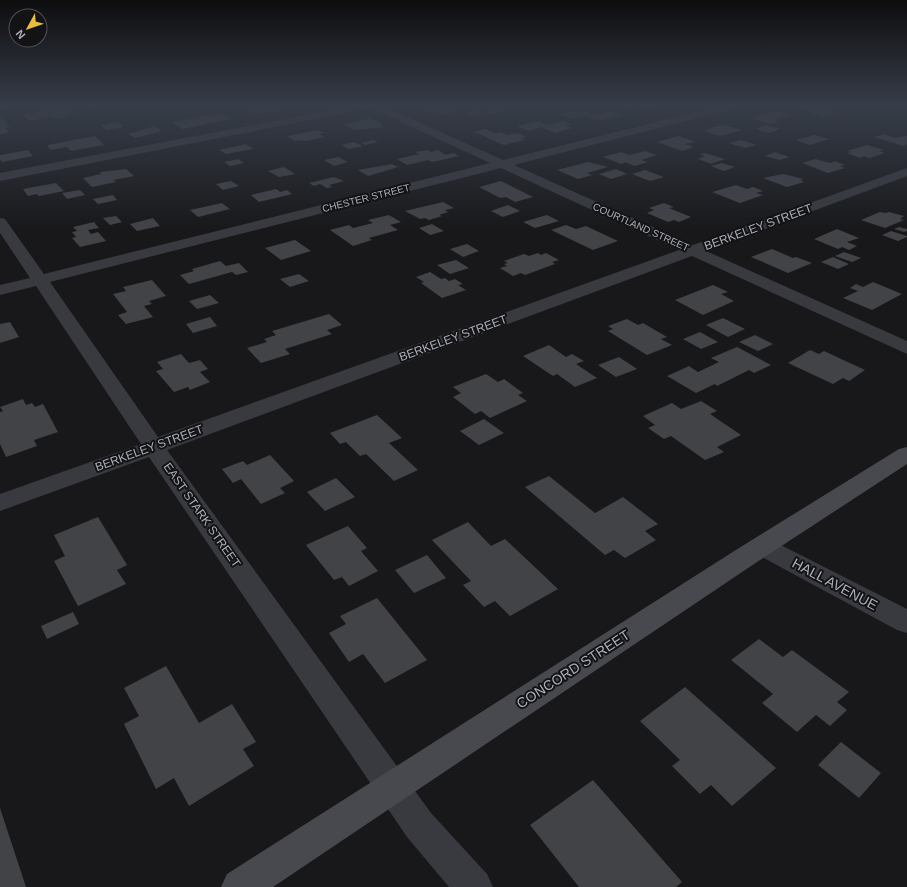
<svg xmlns="http://www.w3.org/2000/svg" width="907" height="887" font-family="Helvetica,sans-serif">
<style>
.building{fill:#424347}
.lines{fill:none;stroke-linecap:round;stroke-linejoin:round}
.minor{fill:#393a3f;fill-rule:evenodd}
.secondary{fill:#47494f;fill-rule:evenodd}
.labels{text-anchor:middle;dominant-baseline:central;stroke-width:4;stroke-linejoin:round;paint-order:stroke}
.far-street-label{font-size:10px;fill:#abaeb9;stroke:#131315}
.street-label{font-size:12px;fill:#abaeb9;stroke:#131315}
.near-street-label{font-size:14px;fill:#abaeb9;stroke:#131315}
</style>
<rect width="100%" height="100%" fill="#18181a"/>
<path class="building" d="M 67,106 L 76,113 L 64,115 L 67,117 L 56,119 L 52,116 L 29,121 L 22,114 Z
M 84,106 L 106,106 L 90,109 Z
M 255,106 L 273,106 L 281,110 L 253,114 L 247,110 L 260,108 Z
M 428,106 L 436,106 L 456,112 L 441,115 L 436,112 L 430,113 L 418,107 Z
M 617,106 L 659,106 L 647,109 L 636,106 L 626,109 Z
M 802,106 L 820,106 L 832,109 L 826,110 L 836,113 L 822,117 L 796,107 Z
M 494,108 L 502,111 L 492,114 L 484,110 Z
M 476,111 L 484,114 L 473,117 L 465,113 Z
M 573,111 L 577,113 L 584,111 L 595,115 L 609,111 L 622,115 L 598,121 L 584,116 L 573,119 L 560,114 Z
M 775,111 L 790,115 L 773,120 L 780,122 L 770,124 L 754,119 L 758,118 L 754,117 Z
M 222,113 L 232,119 L 182,129 L 172,122 Z
M 0,117 L 10,127 L 5,128 L 9,133 L 0,134 Z
M 371,118 L 383,124 L 380,125 L 383,127 L 355,130 L 343,124 Z
M 538,121 L 548,125 L 564,121 L 572,124 L 565,126 L 572,128 L 555,133 L 541,127 L 528,131 L 517,126 Z
M 118,122 L 124,127 L 106,130 L 101,125 Z
M 726,125 L 742,130 L 720,136 L 704,131 L 711,129 L 707,128 Z
M 766,125 L 780,129 L 769,133 L 756,129 Z
M 155,126 L 162,131 L 135,138 L 128,134 Z
M 485,129 L 494,133 L 500,132 L 508,135 L 518,133 L 527,137 L 522,138 L 525,140 L 504,145 L 474,132 Z
M 318,130 L 325,133 L 319,134 L 325,137 L 305,141 L 302,140 L 295,141 L 287,136 Z
M 884,134 L 895,138 L 907,136 L 907,144 L 903,146 L 874,137 Z
M 814,135 L 829,139 L 810,145 L 796,140 Z
M 95,136 L 104,145 L 71,151 L 67,147 L 51,150 L 47,145 Z
M 679,136 L 696,142 L 685,144 L 694,147 L 682,151 L 657,142 Z
M 373,140 L 378,142 L 365,145 L 361,143 Z
M 741,140 L 757,145 L 745,148 L 729,143 Z
M 354,142 L 363,146 L 349,149 L 341,145 Z
M 246,144 L 253,149 L 226,154 L 219,150 Z
M 867,145 L 884,150 L 879,151 L 885,153 L 869,158 L 864,156 L 860,158 L 847,153 L 851,152 L 847,151 Z
M 28,150 L 33,156 L 2,162 L 0,159 L 0,155 Z
M 427,150 L 431,152 L 438,150 L 446,155 L 453,153 L 459,156 L 432,162 L 428,160 L 407,165 L 397,159 L 419,154 L 415,152 Z
M 645,151 L 657,155 L 641,160 L 648,162 L 635,166 L 625,162 L 621,164 L 603,157 L 621,152 L 630,155 Z
M 775,152 L 789,157 L 780,160 L 765,156 Z
M 705,153 L 725,159 L 711,164 L 698,159 L 705,156 L 699,154 Z
M 338,157 L 348,162 L 334,166 L 324,160 Z
M 238,159 L 244,163 L 230,166 L 224,162 Z
M 815,159 L 831,163 L 835,161 L 845,165 L 840,166 L 845,168 L 828,173 L 802,163 Z
M 588,162 L 608,167 L 587,173 L 592,175 L 578,179 L 557,170 Z
M 722,163 L 735,167 L 724,171 L 711,166 Z
M 392,164 L 398,167 L 368,176 L 358,170 Z
M 284,167 L 295,174 L 279,177 L 268,171 Z
M 126,169 L 134,176 L 113,180 L 116,182 L 92,187 L 83,178 L 101,174 L 100,172 Z
M 616,169 L 627,174 L 611,179 L 599,174 Z
M 645,170 L 664,177 L 650,181 L 632,174 Z
M 783,174 L 804,179 L 800,180 L 804,182 L 787,187 L 763,178 Z
M 334,177 L 344,181 L 329,185 L 332,187 L 327,188 L 320,184 L 314,186 L 309,183 Z
M 231,181 L 239,186 L 223,190 L 216,184 Z
M 501,181 L 533,197 L 515,202 L 506,197 L 500,198 L 479,187 Z
M 56,183 L 64,191 L 39,196 L 37,194 L 28,196 L 23,189 Z
M 736,185 L 747,189 L 753,187 L 763,191 L 756,193 L 763,195 L 740,203 L 712,192 Z
M 276,189 L 280,192 L 287,190 L 292,194 L 259,202 L 251,195 Z
M 80,190 L 85,195 L 67,199 L 62,193 Z
M 113,195 L 117,200 L 98,204 L 93,199 Z
M 443,202 L 454,208 L 445,210 L 448,212 L 439,215 L 442,216 L 429,220 L 425,218 L 420,219 L 405,211 Z
M 222,203 L 230,209 L 198,217 L 190,210 Z
M 664,203 L 674,207 L 669,208 L 691,217 L 679,222 L 674,220 L 668,222 L 647,213 L 654,210 L 649,208 Z
M 508,205 L 520,211 L 503,217 L 491,211 Z
M 880,212 L 885,213 L 889,212 L 904,216 L 900,219 L 904,220 L 885,228 L 861,220 Z
M 389,215 L 401,222 L 390,225 L 398,230 L 369,238 L 372,240 L 353,246 L 330,230 L 349,225 L 353,228 L 373,223 L 368,220 Z
M 547,215 L 559,221 L 535,228 L 523,222 Z
M 116,216 L 122,222 L 110,225 L 103,218 Z
M 153,218 L 160,226 L 137,231 L 130,224 Z
M 94,222 L 99,228 L 88,230 L 91,234 L 98,232 L 106,241 L 80,247 L 72,238 L 76,237 L 72,232 L 77,231 L 73,227 Z
M 432,224 L 444,231 L 430,235 L 419,228 Z
M 566,225 L 576,229 L 586,226 L 618,241 L 593,250 L 551,230 Z
M 899,227 L 907,229 L 907,231 L 904,232 L 894,229 Z
M 837,229 L 859,238 L 847,242 L 857,246 L 849,250 L 842,247 L 838,249 L 814,239 Z
M 891,231 L 907,236 L 907,237 L 898,241 L 882,235 Z
M 295,240 L 311,251 L 281,260 L 265,248 Z
M 467,244 L 479,251 L 463,257 L 450,249 Z
M 772,249 L 793,258 L 796,257 L 812,263 L 788,273 L 751,257 Z
M 844,252 L 861,258 L 852,262 L 835,256 Z
M 538,253 L 541,255 L 546,253 L 559,260 L 552,262 L 555,264 L 525,275 L 521,273 L 513,276 L 500,268 L 507,266 L 504,264 L 508,263 L 504,261 L 524,254 L 529,256 Z
M 833,257 L 849,264 L 838,269 L 821,262 Z
M 456,260 L 469,268 L 450,274 L 437,265 Z
M 220,261 L 226,266 L 239,263 L 248,272 L 236,275 L 232,272 L 189,284 L 180,275 L 194,271 L 192,269 Z
M 430,272 L 441,279 L 445,278 L 449,281 L 455,279 L 463,284 L 458,285 L 466,290 L 442,298 L 421,283 L 424,282 L 416,277 Z
M 299,274 L 309,281 L 290,287 L 280,279 Z
M 152,280 L 166,296 L 149,301 L 152,304 L 144,306 L 153,317 L 126,324 L 118,315 L 127,312 L 113,294 L 126,291 L 123,287 Z
M 873,282 L 902,294 L 872,310 L 843,298 L 858,291 L 850,288 L 856,284 L 863,287 Z
M 713,285 L 728,292 L 721,294 L 734,301 L 703,315 L 675,300 Z
M 210,295 L 219,303 L 197,309 L 189,301 Z
M 329,314 L 342,325 L 327,330 L 332,334 L 285,349 L 290,354 L 261,363 L 247,348 L 267,342 L 264,339 L 276,335 L 272,331 Z
M 210,317 L 217,326 L 193,333 L 186,324 Z
M 723,318 L 745,329 L 728,337 L 706,325 Z
M 627,319 L 638,325 L 643,323 L 667,337 L 661,339 L 672,345 L 647,355 L 608,331 L 613,329 L 608,326 Z
M 10,322 L 19,337 L 0,343 L 0,324 Z
M 700,332 L 718,342 L 701,349 L 683,339 Z
M 755,335 L 773,344 L 758,351 L 739,342 Z
M 549,345 L 566,357 L 572,354 L 584,361 L 576,364 L 597,378 L 575,387 L 557,374 L 553,376 L 523,356 Z
M 737,347 L 771,365 L 754,373 L 749,370 L 717,386 L 715,384 L 696,393 L 667,376 L 689,366 L 698,372 L 719,362 L 711,358 Z
M 810,350 L 819,354 L 824,351 L 865,370 L 849,381 L 843,378 L 833,384 L 788,363 Z
M 181,354 L 189,363 L 200,360 L 208,369 L 200,372 L 210,382 L 190,390 L 188,387 L 174,392 L 156,371 L 163,369 L 157,362 Z
M 619,357 L 637,369 L 616,377 L 598,365 Z
M 486,374 L 498,382 L 504,379 L 523,393 L 518,395 L 527,401 L 490,418 L 481,411 L 475,414 L 453,397 L 461,393 L 453,387 Z
M 23,399 L 26,405 L 32,403 L 35,407 L 43,404 L 58,432 L 34,440 L 37,446 L 6,457 L 0,444 L 0,412 L 3,411 L 0,407 Z
M 701,401 L 717,411 L 710,414 L 741,435 L 717,447 L 724,452 L 705,460 L 671,436 L 664,439 L 648,428 L 655,425 L 643,416 L 672,403 L 681,409 Z
M 377,415 L 402,438 L 389,443 L 418,470 L 394,481 L 366,454 L 360,456 L 346,442 L 340,444 L 330,433 Z
M 484,419 L 504,433 L 479,445 L 460,431 Z
M 270,455 L 294,481 L 280,488 L 285,493 L 261,504 L 241,479 L 233,483 L 222,469 L 243,461 L 247,465 Z
M 549,476 L 595,513 L 623,497 L 658,524 L 645,531 L 656,540 L 625,558 L 614,550 L 605,555 L 525,487 Z
M 336,478 L 355,497 L 325,511 L 307,492 Z
M 98,517 L 127,565 L 117,570 L 126,584 L 78,606 L 54,561 L 65,556 L 54,535 Z
M 468,522 L 491,546 L 505,539 L 558,589 L 510,616 L 495,601 L 484,607 L 463,585 L 471,581 L 432,540 Z
M 348,526 L 367,548 L 361,551 L 378,571 L 349,586 L 342,577 L 334,580 L 306,545 Z
M 427,555 L 446,578 L 414,593 L 395,570 Z
M 377,598 L 427,660 L 385,683 L 363,654 L 349,662 L 329,633 L 346,624 L 340,616 Z
M 73,612 L 79,624 L 47,639 L 41,626 Z
M 759,639 L 783,657 L 792,650 L 849,692 L 837,702 L 847,710 L 830,726 L 816,715 L 797,732 L 762,703 L 773,694 L 731,660 Z
M 166,666 L 199,723 L 232,704 L 256,742 L 243,749 L 254,766 L 189,806 L 174,778 L 156,789 L 124,724 L 139,716 L 124,688 Z
M 685,687 L 776,768 L 732,806 L 711,785 L 700,794 L 672,766 L 680,760 L 640,721 Z
M 841,742 L 881,773 L 859,798 L 818,765 Z
M 593,780 L 682,882 L 676,887 L 579,887 L 530,825 Z
M 0,808 L 26,887 L 0,887 Z"/>
<g class="lines">
<path class="minor" d="M 0,106 L 13,106 L 12,108 L 0,110 Z
M 354,106 L 383,106 L 503,160 L 721,106 L 737,106 L 736,108 L 514,165 L 693,245 L 907,168 L 907,176 L 706,251 L 907,341 L 907,354 L 692,256 L 167,450 L 431,813 L 487,874 L 493,887 L 449,887 L 407,837 L 149,457 L 0,511 L 0,494 L 141,444 L 36,286 L 0,295 L 0,285 L 30,278 L 0,233 L 0,218 L 5,219 L 44,274 L 490,163 L 371,108 L 0,181 L 0,173 ZM 501,168 L 679,250 L 158,437 L 50,282 Z
M 762,537 L 771,540 L 907,609 L 907,633 L 897,630 L 753,552 L 749,546 L 753,540 Z"/>
<path class="secondary" d="M 907,447 L 907,464 L 757,562 L 273,887 L 221,887 L 227,874 L 739,548 L 899,449 Z"/>
</g>
<linearGradient id="sky" x2="0" y2="1"><stop stop-color="#0d0d0e"/><stop offset="0.46" stop-color="#373d49"/><stop offset="1" stop-color="#373d49" stop-opacity="0"/></linearGradient>
<rect width="907" height="230" fill="url(#sky)"/>
<g class="labels">
<g class="far-street-label">
<text transform="translate(366 198) rotate(-14)">CHESTER STREET</text>
<text transform="translate(641 227) rotate(24)">COURTLAND STREET</text>
</g>
<g class="street-label">
<text transform="translate(758 227) rotate(-20)">BERKELEY STREET</text>
<text transform="translate(453 338) rotate(-20)">BERKELEY STREET</text>
<text transform="translate(149 448) rotate(-20)">BERKELEY STREET</text>
<text transform="translate(202 515) rotate(55)">EAST STARK STREET</text>
</g>
<g class="near-street-label">
<text transform="translate(835 584) rotate(28)">HALL AVENUE</text>
<text transform="translate(573 669) rotate(-33)">CONCORD STREET</text>
</g>
</g>
<g transform="translate(28 28) rotate(230)"><circle r="19" fill="#131315" stroke="#505157"/>
<path d="M0-3L7 15L0 10L-7 15Z" fill="#ebbd3f"/>
<text y="-6" font-size="11" font-weight="bold" text-anchor="middle" fill="#abaeb9">N</text>
</g>
</svg>
